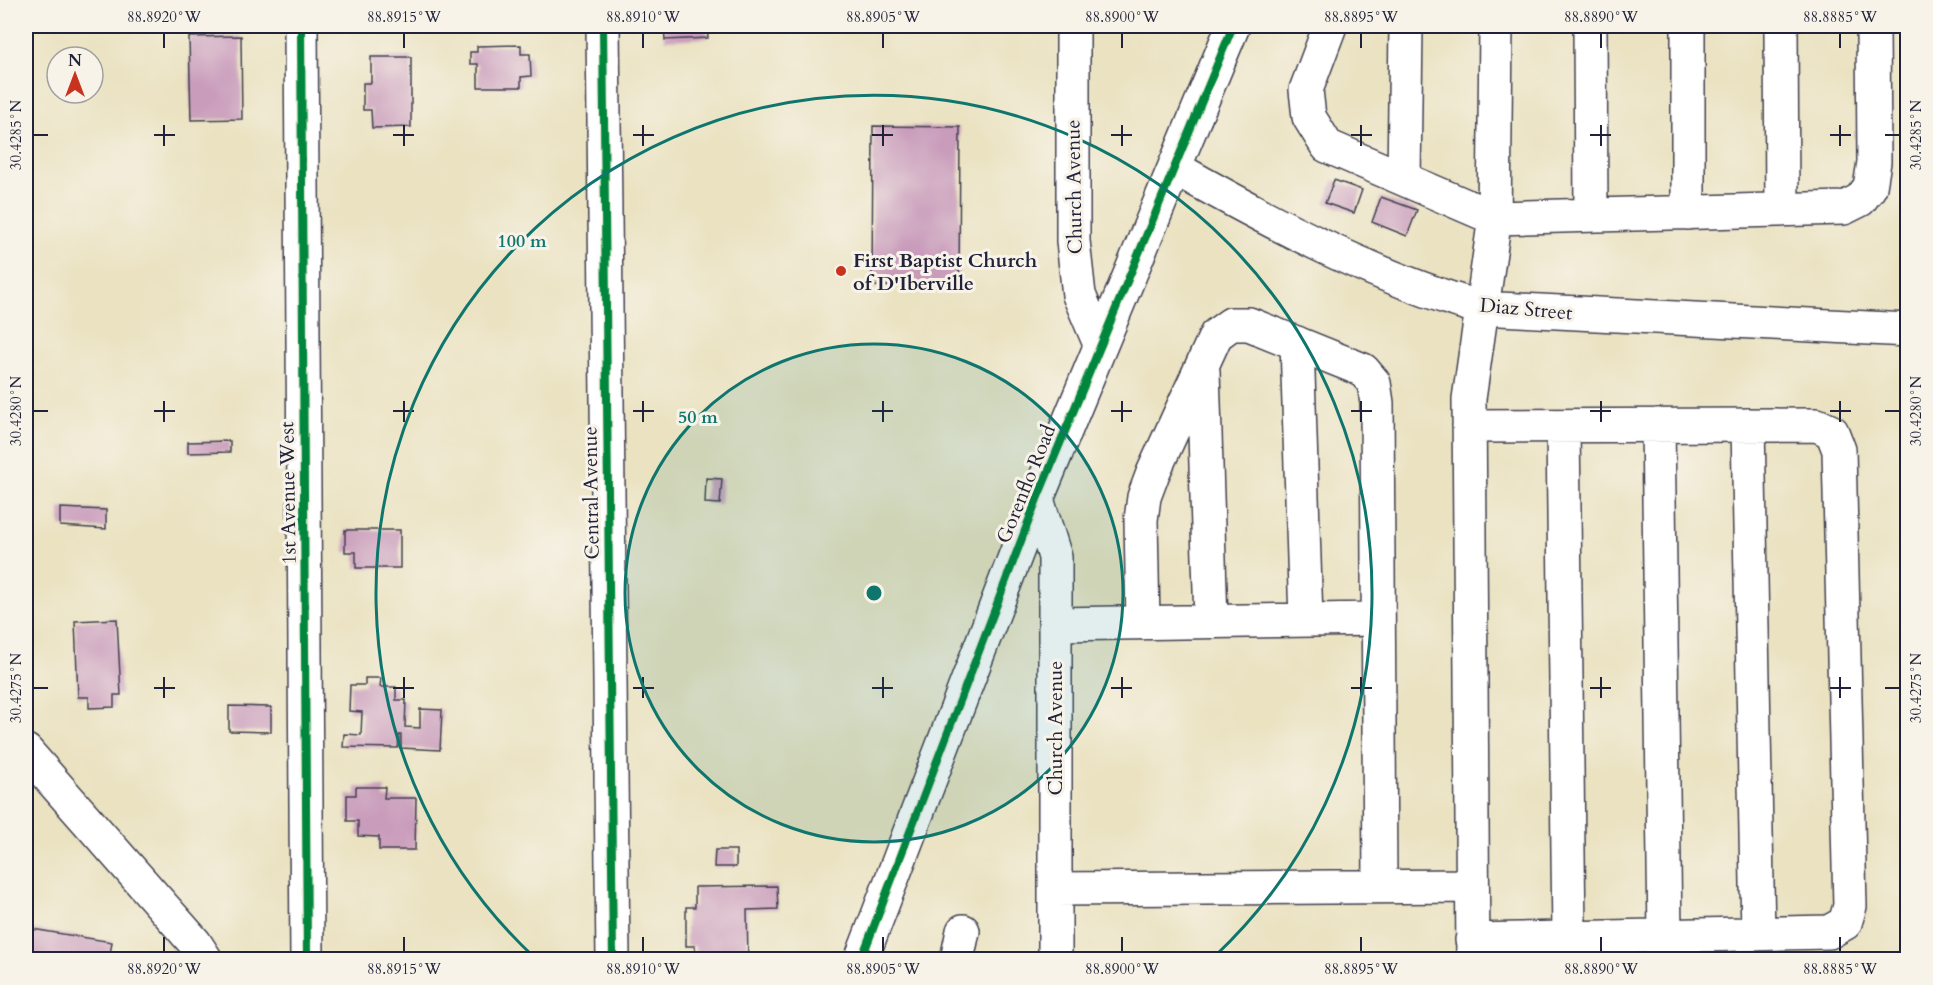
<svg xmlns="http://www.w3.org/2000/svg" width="1933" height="985" font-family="Cardo,serif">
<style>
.building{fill:#c99cbb}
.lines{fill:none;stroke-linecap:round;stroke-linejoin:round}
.minor-casing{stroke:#403f4f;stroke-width:36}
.minor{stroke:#fff;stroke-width:33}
.cycleway-casing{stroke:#f7f3e8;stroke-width:11}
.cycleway{stroke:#00873e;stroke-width:8}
.ticks{fill:none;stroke:#22223b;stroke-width:2}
.ring{fill:none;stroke:#0f766e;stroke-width:3}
.poi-dot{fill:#c8321e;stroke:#f7f3e8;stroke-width:2}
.labels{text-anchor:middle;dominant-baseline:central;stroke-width:6;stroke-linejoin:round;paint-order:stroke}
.street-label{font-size:20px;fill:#22223b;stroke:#f7f3e8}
.poi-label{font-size:20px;font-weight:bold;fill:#22223b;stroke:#f7f3e8;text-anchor:start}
.centre{fill:#0f766e;stroke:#f7f3e8;stroke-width:3}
.ring-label{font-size:18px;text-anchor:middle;font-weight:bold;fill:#0f766e;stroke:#f7f3e8;stroke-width:6;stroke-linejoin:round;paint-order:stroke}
.neatline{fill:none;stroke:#22223b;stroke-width:2}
.ticks-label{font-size:15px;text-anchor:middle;fill:#22223b}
</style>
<rect width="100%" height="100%" fill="#f7f3e8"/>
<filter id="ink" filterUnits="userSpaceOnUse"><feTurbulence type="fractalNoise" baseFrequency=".0167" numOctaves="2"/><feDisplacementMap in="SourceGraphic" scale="12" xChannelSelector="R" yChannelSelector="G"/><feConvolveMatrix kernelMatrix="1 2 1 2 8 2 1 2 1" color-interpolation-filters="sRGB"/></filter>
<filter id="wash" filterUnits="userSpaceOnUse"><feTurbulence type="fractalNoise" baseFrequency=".008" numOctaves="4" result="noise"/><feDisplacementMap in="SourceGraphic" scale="24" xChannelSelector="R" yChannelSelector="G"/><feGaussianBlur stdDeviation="1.35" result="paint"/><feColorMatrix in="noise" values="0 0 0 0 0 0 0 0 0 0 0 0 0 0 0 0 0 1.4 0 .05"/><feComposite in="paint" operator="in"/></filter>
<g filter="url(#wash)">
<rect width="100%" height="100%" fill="#eae2c1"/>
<g id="blocks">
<path class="building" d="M 675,26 L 707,26 L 708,38 L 665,40 L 664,27 Z
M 241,36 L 242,119 L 191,120 L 189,37 Z
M 521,45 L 521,54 L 530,54 L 531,76 L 521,77 L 521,87 L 478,87 L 478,64 L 470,64 L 470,52 L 477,52 L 477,46 Z
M 371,57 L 411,57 L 411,127 L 372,128 L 371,110 L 363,110 L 363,83 L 371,83 Z
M 873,126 L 960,127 L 959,287 L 872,286 Z
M 1334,180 L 1362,190 L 1354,213 L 1325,203 Z
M 1381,197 L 1417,210 L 1407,236 L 1372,222 Z
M 230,441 L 230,452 L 188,453 L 188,442 Z
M 706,478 L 722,479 L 720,504 L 705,503 Z
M 60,508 L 106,510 L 106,529 L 60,526 Z
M 345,530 L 400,530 L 400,568 L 356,568 L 356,552 L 345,552 Z
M 117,619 L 121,695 L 114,695 L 114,707 L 89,708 L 89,697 L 78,697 L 75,621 Z
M 365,678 L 381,678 L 380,687 L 396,687 L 396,700 L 406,700 L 405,727 L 420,728 L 420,709 L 442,710 L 440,750 L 401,748 L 401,735 L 399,735 L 398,748 L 343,747 L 344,734 L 361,735 L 362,712 L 349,711 L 350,685 L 365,685 Z
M 229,706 L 271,707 L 271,732 L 229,731 Z
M 356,787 L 385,787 L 384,798 L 416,798 L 415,850 L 379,850 L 379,837 L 358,836 L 358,821 L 347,821 L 347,795 L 356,795 Z
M 715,850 L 736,850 L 736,867 L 714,867 Z
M 777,886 L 778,909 L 747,910 L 748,960 L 696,960 L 695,946 L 686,946 L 686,907 L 695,907 L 695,887 Z
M 26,928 L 112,942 L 109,960 L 26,960 Z"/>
</g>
</g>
<g filter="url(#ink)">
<use href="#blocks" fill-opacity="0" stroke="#403f4f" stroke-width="1.5"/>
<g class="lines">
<g class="minor-casing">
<path id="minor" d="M 301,26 L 307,960
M 603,26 L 613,960
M 1073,26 L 1073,241 L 1079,295 L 1100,344
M 1330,26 L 1306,90 L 1309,117 L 1327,146 L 1494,218 L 1844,208 L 1860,200 L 1870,187 L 1874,162 L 1873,26
M 1590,26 L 1591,215
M 1688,26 L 1688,213
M 1781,26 L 1782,210
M 1175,168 C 1270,222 1376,278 1481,308 L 1908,330
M 1404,179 L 1406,26
M 1297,343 L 1306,620
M 1203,371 L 1211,621
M 1658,425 L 1665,935
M 1748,425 L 1758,934
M 1469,426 L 1817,425 L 1832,432 L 1839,450 L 1850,906 L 1845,923 L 1829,932 L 1472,940
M 1563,426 L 1569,937
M 1037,499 L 1055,557 L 1055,960
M 1143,623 L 1141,520 L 1144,497 L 1153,473 L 1216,335 L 1231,324 L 1249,324 L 1363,370 L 1374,383 L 1377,403 L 1380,886
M 1055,624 L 1378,619
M 26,751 L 195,943 L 206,960
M 1055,889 L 1472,886
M 861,960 L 1037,499 L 1233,26
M 957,960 L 963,931
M 1473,960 L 1469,399 L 1494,224 L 1496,26"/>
</g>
<use href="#minor" class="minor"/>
<g class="cycleway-casing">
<path id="cycleway" d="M 301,26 L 307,960
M 603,26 L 613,960
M 861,960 L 1037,499 L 1233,26"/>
</g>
<use href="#cycleway" class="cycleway"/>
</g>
</g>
<path class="ticks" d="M 164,33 L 164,48M 404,33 L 404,48M 643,33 L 643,48M 883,33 L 883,48M 1122,33 L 1122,48M 1361,33 L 1361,48M 1601,33 L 1601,48M 1840,33 L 1840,48M 164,125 L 164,146M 404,125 L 404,146M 643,125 L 643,146M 883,125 L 883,146M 1122,125 L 1122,146M 1361,125 L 1361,146M 1601,125 L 1601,146M 1840,125 L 1840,146M 33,135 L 48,135M 154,135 L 175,135M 393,135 L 414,135M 633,135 L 654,135M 872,135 L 893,135M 1111,135 L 1132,135M 1351,135 L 1372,135M 1590,135 L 1611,135M 1830,135 L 1851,135M 1885,135 L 1900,135M 164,401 L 164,422M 404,401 L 404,422M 643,401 L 643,422M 883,401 L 883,422M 1122,401 L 1122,422M 1361,401 L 1361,422M 1601,401 L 1601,422M 1840,401 L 1840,422M 33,411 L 48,411M 154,411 L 175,411M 393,411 L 414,411M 633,411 L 654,411M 872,411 L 893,411M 1111,411 L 1132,411M 1351,411 L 1372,411M 1590,411 L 1611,411M 1830,411 L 1851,411M 1885,411 L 1900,411M 164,677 L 164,698M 404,677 L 404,698M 643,677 L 643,698M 883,677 L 883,698M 1122,677 L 1122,698M 1361,677 L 1361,698M 1601,677 L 1601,698M 1840,677 L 1840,698M 33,688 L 48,688M 154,688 L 175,688M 393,688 L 414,688M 633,688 L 654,688M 872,688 L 893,688M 1111,688 L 1132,688M 1351,688 L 1372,688M 1590,688 L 1611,688M 1830,688 L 1851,688M 1885,688 L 1900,688M 164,937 L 164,952M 404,937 L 404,952M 643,937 L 643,952M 883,937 L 883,952M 1122,937 L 1122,952M 1361,937 L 1361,952M 1601,937 L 1601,952M 1840,937 L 1840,952"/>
<circle cx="874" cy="593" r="249" fill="#0f766e" fill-opacity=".12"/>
<g class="ring">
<circle cx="874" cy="593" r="249"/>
<path d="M534 957A498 498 0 1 1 1214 957"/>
</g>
<circle class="poi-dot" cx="841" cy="271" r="6"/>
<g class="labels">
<g class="street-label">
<text transform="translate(1074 187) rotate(-91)">Church Avenue</text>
<text transform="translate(1526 309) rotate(5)">Diaz Street</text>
<text transform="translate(1026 484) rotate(-68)">Gorenflo Road</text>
<text transform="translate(288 493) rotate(-91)">1st Avenue West</text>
<text transform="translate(591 493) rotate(-91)">Central Avenue</text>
<text transform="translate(1055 728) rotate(-90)">Church Avenue</text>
</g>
<g class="poi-label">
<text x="853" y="260">First Baptist Church<tspan x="853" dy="23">of D'Iberville</tspan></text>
</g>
</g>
<circle cx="874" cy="593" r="9" class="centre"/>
<g class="ring-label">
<text x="522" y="247">100 m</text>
<text x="698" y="423">50 m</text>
</g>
<rect width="1933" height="985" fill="none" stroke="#f7f3e8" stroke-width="66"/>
<g transform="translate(75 75)"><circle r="28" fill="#f7f3e8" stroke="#a29fa3" stroke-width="1.5"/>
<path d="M0-4.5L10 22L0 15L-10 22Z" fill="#c8321e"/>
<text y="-9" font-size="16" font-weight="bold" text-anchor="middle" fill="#22223b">N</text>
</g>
<rect x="33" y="33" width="1867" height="919" class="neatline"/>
<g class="ticks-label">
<text x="164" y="22">88.8920°W</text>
<text x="404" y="22">88.8915°W</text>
<text x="643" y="22">88.8910°W</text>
<text x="883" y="22">88.8905°W</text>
<text x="1122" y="22">88.8900°W</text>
<text x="1361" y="22">88.8895°W</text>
<text x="1601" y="22">88.8890°W</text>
<text x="1840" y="22">88.8885°W</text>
<text transform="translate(16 135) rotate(-90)" y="5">30.4285°N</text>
<text transform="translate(1916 135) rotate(-90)" y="5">30.4285°N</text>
<text transform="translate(16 411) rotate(-90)" y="5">30.4280°N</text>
<text transform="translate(1916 411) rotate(-90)" y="5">30.4280°N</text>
<text transform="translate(16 688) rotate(-90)" y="5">30.4275°N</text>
<text transform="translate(1916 688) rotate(-90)" y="5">30.4275°N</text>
<text x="164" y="974">88.8920°W</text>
<text x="404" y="974">88.8915°W</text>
<text x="643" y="974">88.8910°W</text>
<text x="883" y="974">88.8905°W</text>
<text x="1122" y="974">88.8900°W</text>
<text x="1361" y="974">88.8895°W</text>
<text x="1601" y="974">88.8890°W</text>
<text x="1840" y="974">88.8885°W</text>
</g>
</svg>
